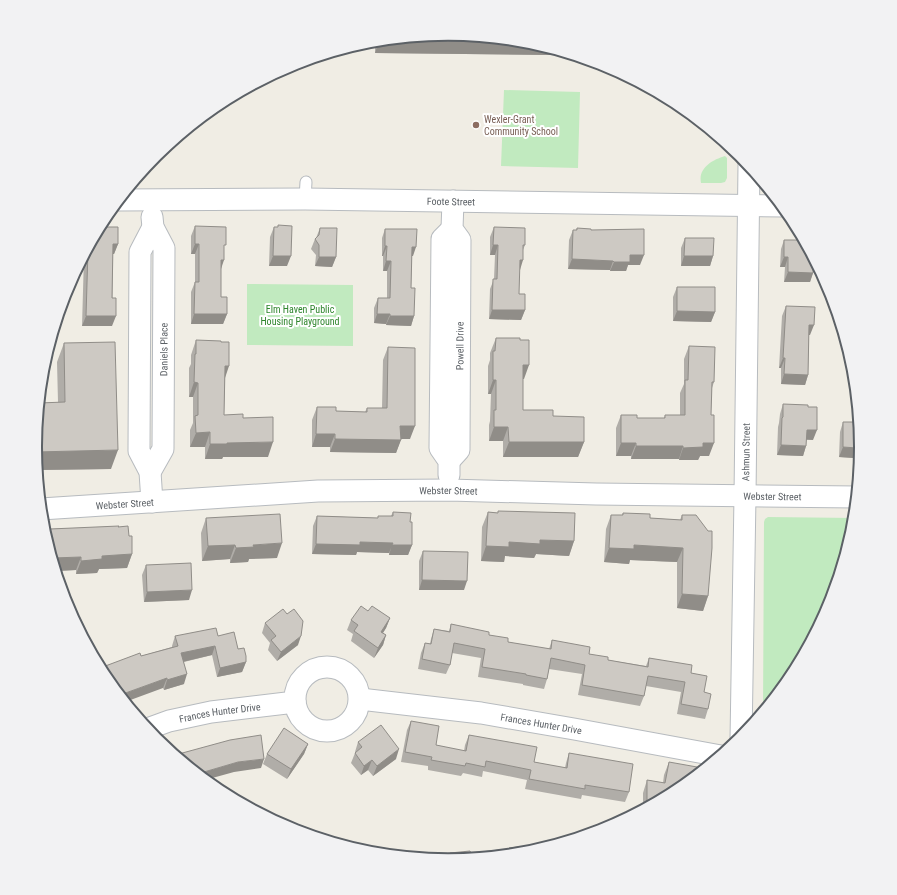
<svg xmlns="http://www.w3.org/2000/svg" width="897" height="895" font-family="'Roboto Condensed',sans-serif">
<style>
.green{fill:#c1eabf}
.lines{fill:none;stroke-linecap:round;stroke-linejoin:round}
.service-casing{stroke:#b7bbbf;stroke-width:13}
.minor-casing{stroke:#b7bbbf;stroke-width:23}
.service{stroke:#fff;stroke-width:11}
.minor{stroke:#fff;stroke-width:21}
.wall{fill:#b0ada8}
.shaded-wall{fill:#908d88}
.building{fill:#cdc9c3;stroke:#908d88}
.education-dot{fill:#8d6e63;stroke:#fff;stroke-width:1.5}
.labels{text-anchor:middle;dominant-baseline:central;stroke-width:4;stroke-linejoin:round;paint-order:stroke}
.education-label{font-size:10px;fill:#785e54;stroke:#fff;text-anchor:start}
.street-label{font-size:10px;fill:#5c6166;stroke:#fff}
.park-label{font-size:10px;fill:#2f852d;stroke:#fff}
.rim{fill:none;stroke:#5c6166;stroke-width:2}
</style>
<rect width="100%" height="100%" fill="#f0ede4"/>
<path class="green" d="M 504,90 L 580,92 L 578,168 L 501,166 Z
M 725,156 L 727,158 L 727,178 L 725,182 L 721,183 L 701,183 C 698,168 712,160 725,156 Z
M 247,284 L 353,285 L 353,346 L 247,345 Z
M 768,517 L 855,518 L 854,528 L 830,606 L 792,677 L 763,713 L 764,522 L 765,519 Z"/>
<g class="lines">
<g class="service-casing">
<path id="service" d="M 305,199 L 306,182"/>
</g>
<g class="minor-casing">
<g id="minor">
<path id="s1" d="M 119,200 L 305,199 L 783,206"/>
<path id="s2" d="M 449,461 L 459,450 L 460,240 L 452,229 L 453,201"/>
<path id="s3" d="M 150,472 L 163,449 L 164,248 L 153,227 L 152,217"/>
<path d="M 449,475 L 449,461 L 440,448 L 442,239 L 452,229"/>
<path d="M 152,502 L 150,472 L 139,451 L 140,252 L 153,227"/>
<path id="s4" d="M 41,509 L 318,491 L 449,490 L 596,494 L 857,497"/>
<circle cx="327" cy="699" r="32"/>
<path id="s5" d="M 360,699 L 481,713 L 574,729 L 721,756"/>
<path id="s6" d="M 147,729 L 169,721 L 211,712 L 295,702"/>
<path id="s7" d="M 741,740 L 745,496 L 749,165"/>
</g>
</g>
<use href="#service" class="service"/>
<use href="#minor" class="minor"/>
</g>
<path class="wall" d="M 449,34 L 552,55 L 375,53 L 375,41 Z
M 278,225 L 287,266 L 269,266 L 270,237 L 274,227 L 278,227 Z
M 195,226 L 224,249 L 221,269 L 221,297 L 227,314 L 223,324 L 191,324 L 191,292 L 195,282 L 195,254 L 191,254 L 191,236 Z
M 100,227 L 118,244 L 114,254 L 113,254 L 112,326 L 82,326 L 84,256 Z
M 494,227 L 525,245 L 523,250 L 519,270 L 519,294 L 525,310 L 521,320 L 489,319 L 490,289 L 494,279 L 495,255 L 490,255 L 490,237 Z
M 320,228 L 336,257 L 332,267 L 315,266 L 316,255 L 311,249 L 315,239 L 316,238 Z
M 577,228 L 591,230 L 640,265 L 628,265 L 626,271 L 610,271 L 610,270 L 568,269 L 569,240 L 573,230 L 576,230 Z
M 385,229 L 413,256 L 412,256 L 411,288 L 414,316 L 411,326 L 386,325 L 386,324 L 374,323 L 374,308 L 378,298 L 387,298 L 387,271 L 383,271 L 383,256 L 382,256 L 382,238 Z
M 685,238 L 713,256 L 710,266 L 681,266 L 681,248 Z
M 784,240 L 804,240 L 814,259 L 814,262 L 813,273 L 810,282 L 784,282 L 785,267 L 780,267 L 781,249 Z
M 677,287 L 715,312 L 711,322 L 673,321 L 673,297 Z
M 786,306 L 810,335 L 809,335 L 808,375 L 805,385 L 781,384 L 781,368 L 779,368 L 782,316 Z
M 496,338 L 524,379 L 523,379 L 523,410 L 553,416 L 584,442 L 578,457 L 503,457 L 503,441 L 489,441 L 489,425 L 490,421 L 491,394 L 488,394 L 488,366 L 490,360 L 490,353 Z
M 196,340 L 225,377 L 224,415 L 243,418 L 268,457 L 223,457 L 222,459 L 205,459 L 205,447 L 190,447 L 190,430 L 193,423 L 193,397 L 189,397 L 189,368 L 191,364 L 191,355 Z
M 64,343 L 111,469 L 37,470 L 35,447 L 58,402 L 57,362 Z
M 689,346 L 714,382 L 712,388 L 709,456 L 700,456 L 698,460 L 679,460 L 679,459 L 631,459 L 631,456 L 616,456 L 616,428 L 621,415 L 637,418 L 664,418 L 665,415 L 680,415 L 680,393 L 684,384 L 684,359 Z
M 388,347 L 410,439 L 401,439 L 396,453 L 330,452 L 330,447 L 312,447 L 312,420 L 317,407 L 336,411 L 365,412 L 367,408 L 382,408 L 383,360 Z
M 783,404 L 813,440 L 806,440 L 806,446 L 803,456 L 777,455 L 778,427 L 779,423 L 780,414 Z
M 843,422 L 862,448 L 861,463 L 853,462 L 854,458 L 839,457 L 840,432 Z
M 498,511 L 574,541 L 569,556 L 536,554 L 534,558 L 505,556 L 504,562 L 481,561 L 482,527 L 488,512 L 498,513 Z
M 393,512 L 410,522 L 412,545 L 408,555 L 389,555 L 389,553 L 357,552 L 356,555 L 312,554 L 313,526 L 317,516 L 378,518 L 378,516 L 391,516 Z
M 623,513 L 650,518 L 680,520 L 682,515 L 708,596 L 703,611 L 677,608 L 677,562 L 630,560 L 629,564 L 604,562 L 606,529 L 611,515 L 622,515 Z
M 206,518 L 277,558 L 249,559 L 248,562 L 230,563 L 230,559 L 202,561 L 201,533 Z
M 118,527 L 129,536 L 132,554 L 127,568 L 99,569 L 97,573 L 76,574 L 76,570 L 56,571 L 45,534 L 48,534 L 50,529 Z
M 423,551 L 464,590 L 419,590 L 419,561 Z
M 146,565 L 189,600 L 144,602 L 142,575 Z
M 368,611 L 390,618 L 386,628 L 383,633 L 386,635 L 383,645 L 374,658 L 351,641 L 353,634 L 347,630 L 351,620 Z
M 265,623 L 298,645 L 277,661 L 268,650 L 270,643 L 262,633 Z
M 451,624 L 489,635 L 508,642 L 549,649 L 552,640 L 589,654 L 608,660 L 646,666 L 649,658 L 691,673 L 704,692 L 708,709 L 705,719 L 677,714 L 681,692 L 646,686 L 644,696 L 640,706 L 578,695 L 582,674 L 549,669 L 547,679 L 544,689 L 523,685 L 523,684 L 478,677 L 481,658 L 452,653 L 450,665 L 446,674 L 418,669 L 421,653 L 425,643 L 430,644 L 431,639 L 434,629 L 449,631 Z
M 175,636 L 218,636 L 238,649 L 246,662 L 242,672 L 217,677 L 212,655 L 184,662 L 184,684 L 164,690 L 163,688 L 141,656 L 172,647 L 172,646 Z
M 411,721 L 436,745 L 464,751 L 465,745 L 469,735 L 534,762 L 565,768 L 566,763 L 569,753 L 629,792 L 625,802 L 582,795 L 581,799 L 525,789 L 527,780 L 483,771 L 482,777 L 463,773 L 461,776 L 428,770 L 428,766 L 401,762 L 407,730 Z
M 358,742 L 396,759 L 373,776 L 368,770 L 361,775 L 351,763 L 355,753 L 355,752 Z
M 308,744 L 304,754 L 287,779 L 263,764 L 267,754 Z
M 669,762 L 678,791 L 643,810 L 643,793 L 647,780 L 663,783 L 664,775 Z
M 509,848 L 529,853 L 447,861 L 450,853 L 471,853 L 508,849 Z"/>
<path class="shaded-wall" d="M 398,39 L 507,40 L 529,42 L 554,49 L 552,55 L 375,53 L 379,41 Z
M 113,244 L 118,244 L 114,254 L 109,254 Z
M 195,244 L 199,244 L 195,254 L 191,254 Z
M 493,245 L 498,245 L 495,255 L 490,255 Z
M 385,246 L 387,246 L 383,256 L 382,256 Z
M 412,247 L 416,247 L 413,256 L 408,256 Z
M 630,255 L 644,255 L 640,265 L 628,265 L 626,271 L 610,271 L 614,262 Z
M 273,256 L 291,256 L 287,266 L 269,266 Z
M 684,256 L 713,256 L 710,266 L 681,266 Z
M 319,257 L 336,257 L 332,267 L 315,266 Z
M 784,257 L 788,257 L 785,267 L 780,267 Z
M 572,259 L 613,261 L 610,270 L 568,269 Z
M 221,260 L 224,260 L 221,269 Z
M 520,260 L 523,260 L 520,270 Z
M 386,261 L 391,261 L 387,271 L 383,271 Z
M 788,272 L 813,273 L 810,282 L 784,282 Z
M 492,310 L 525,310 L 521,320 L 489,319 Z
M 677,311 L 715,312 L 711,322 L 673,321 Z
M 194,314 L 227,314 L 223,324 L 191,324 Z
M 377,314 L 390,314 L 386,324 L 374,323 Z
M 86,316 L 116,316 L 112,326 L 82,326 Z
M 390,316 L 414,316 L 411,326 L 386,325 Z
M 809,325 L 814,325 L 810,335 L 806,335 Z
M 783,358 L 785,358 L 781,368 L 779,368 Z
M 523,365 L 529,365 L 524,379 L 518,379 Z
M 225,366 L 229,366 L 224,381 Z
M 784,374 L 808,375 L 805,385 L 781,384 Z
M 493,380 L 496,380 L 491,394 L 488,394 Z
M 194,382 L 198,383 L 193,397 L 189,397 Z
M 400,426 L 415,426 L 410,439 L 396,439 Z
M 494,427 L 508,427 L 503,441 L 489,441 Z
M 807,430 L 817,430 L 813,440 L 803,439 Z
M 210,432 L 205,447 L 190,447 L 196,433 Z
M 316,434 L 335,434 L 330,447 L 312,447 Z
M 335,439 L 401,440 L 396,453 L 330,452 Z
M 273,442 L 268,457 L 223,457 L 222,459 L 205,459 L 210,444 L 227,443 Z
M 509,442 L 584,442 L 578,457 L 503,457 Z
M 621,443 L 636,443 L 631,456 L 616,456 Z
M 703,443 L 714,443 L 709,456 L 700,456 L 698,460 L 679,460 L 683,448 Z
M 781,445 L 806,446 L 803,456 L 777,455 Z
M 636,446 L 683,446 L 679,459 L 631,459 Z
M 843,447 L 857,448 L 854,458 L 839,457 Z
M 118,450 L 111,469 L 37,470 L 35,452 Z
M 857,452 L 862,453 L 861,463 L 853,462 Z
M 540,540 L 574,541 L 569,556 L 536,554 L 534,558 L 505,556 L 504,562 L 481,561 L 486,546 L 509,542 Z
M 360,542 L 393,543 L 389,553 L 357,552 L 356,555 L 312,554 L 316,544 Z
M 282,543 L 277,558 L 249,559 L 248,562 L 230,563 L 236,548 L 253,545 Z
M 235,545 L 230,559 L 202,561 L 208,546 Z
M 392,545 L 412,545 L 408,555 L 389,555 Z
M 634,545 L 683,548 L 677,562 L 630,560 L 629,564 L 604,562 L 609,548 Z
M 132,554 L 127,568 L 99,569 L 97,573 L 76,574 L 81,561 L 102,556 Z
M 81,557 L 76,570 L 56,571 L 52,559 L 53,558 Z
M 422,580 L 467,581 L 464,590 L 419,590 Z
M 192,590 L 189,600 L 144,602 L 147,592 Z
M 682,594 L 708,596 L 703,611 L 677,608 Z
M 390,618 L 386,628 L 377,642 L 381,632 Z
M 386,635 L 383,645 L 374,658 L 378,648 Z
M 301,636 L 298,645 L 277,661 L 281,652 Z
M 215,646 L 212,655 L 178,663 L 181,653 Z
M 246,662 L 242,672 L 217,677 L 220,668 Z
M 187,674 L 184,684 L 164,690 L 167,680 Z
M 167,678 L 163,688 L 125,702 L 120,695 Z
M 308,744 L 304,754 L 287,779 L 291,769 Z
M 399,749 L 396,759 L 373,776 L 377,766 Z
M 264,759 L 261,768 L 234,772 L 205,780 L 204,772 L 238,762 Z
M 372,760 L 368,770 L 361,775 L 364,766 Z"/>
<path class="building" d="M 449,34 L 507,40 L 398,39 Z
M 278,225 L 292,226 L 291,256 L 273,256 L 274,227 L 278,227 Z
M 195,226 L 226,227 L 226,245 L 224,245 L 224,260 L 221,260 L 221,297 L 227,297 L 227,314 L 194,314 L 195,282 L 199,282 L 199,244 L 195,244 Z
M 100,227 L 118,227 L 118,244 L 113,244 L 112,298 L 116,298 L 116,316 L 86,316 L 88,250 Z
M 494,227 L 525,228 L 525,245 L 523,245 L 523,260 L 520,260 L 519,294 L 525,294 L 525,310 L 492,310 L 493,279 L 497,279 L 498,245 L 493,245 Z
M 320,228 L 337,228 L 336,257 L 319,257 L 319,245 L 315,239 L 319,235 Z
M 577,228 L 591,229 L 591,230 L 644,229 L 644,255 L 630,255 L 630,262 L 614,262 L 613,261 L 572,259 L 573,230 L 577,230 Z
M 385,229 L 417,229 L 416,247 L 412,247 L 411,288 L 415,288 L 414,316 L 390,316 L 390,314 L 377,314 L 378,298 L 390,298 L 391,261 L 386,261 L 387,246 L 385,246 Z
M 685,238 L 714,238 L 713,256 L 684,256 Z
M 784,240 L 804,240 L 814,258 L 813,273 L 788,272 L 788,257 L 784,257 Z
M 677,287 L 715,287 L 715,312 L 677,311 Z
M 786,306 L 815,307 L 814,325 L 809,325 L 808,375 L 784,374 L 785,358 L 783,358 Z
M 496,338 L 520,338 L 520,340 L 529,340 L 529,365 L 523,365 L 523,410 L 553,410 L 553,416 L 584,417 L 584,442 L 509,442 L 508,427 L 494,427 L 494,410 L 496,410 L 496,380 L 493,380 L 493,351 L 495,351 Z
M 196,340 L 221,341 L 221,342 L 229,342 L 229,366 L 225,366 L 224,415 L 243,414 L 243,418 L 273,417 L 273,442 L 227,443 L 227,444 L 210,444 L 210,432 L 196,433 L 195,416 L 198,415 L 198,383 L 194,382 L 195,354 L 196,354 Z
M 115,342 L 118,450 L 35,452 L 35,447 L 39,403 L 65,402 L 64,343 Z
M 689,346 L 715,347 L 714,382 L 712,382 L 711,415 L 714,415 L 714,443 L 703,443 L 703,447 L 683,448 L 683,446 L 636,446 L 636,443 L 621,443 L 621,415 L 637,415 L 637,418 L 665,418 L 665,415 L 685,415 L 685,380 L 688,380 Z
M 388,347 L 415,348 L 415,426 L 400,426 L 401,440 L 335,439 L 335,434 L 316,434 L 317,407 L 336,407 L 336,411 L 367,412 L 367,408 L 387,408 Z
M 783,404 L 808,405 L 808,407 L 817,407 L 817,430 L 807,430 L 806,446 L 781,445 L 782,418 L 783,417 Z
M 843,422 L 859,422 L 862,448 L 862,453 L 857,452 L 857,448 L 843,447 Z
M 498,511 L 575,513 L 574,541 L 540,540 L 540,544 L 509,542 L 509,547 L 486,546 L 488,512 L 498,513 Z
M 393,512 L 411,513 L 410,522 L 412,522 L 412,545 L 392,545 L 393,543 L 360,542 L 360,545 L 316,544 L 317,516 L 378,518 L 378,516 L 393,516 Z
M 623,513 L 650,514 L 650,518 L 682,520 L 682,515 L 696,515 L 708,531 L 712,531 L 712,548 L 708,596 L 682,594 L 683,548 L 634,545 L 634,549 L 609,548 L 611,515 L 623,515 Z
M 280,514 L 282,543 L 253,545 L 254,547 L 236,548 L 235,545 L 208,546 L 206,518 Z
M 119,526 L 118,527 L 128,526 L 129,536 L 132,536 L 132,554 L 102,556 L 102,559 L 81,561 L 81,557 L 53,558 L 53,560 L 45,534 L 50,534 L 50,529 Z
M 423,551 L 468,552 L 467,581 L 422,580 Z
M 191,563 L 192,590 L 147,592 L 146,565 Z
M 361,606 L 368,611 L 372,606 L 390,618 L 381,632 L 386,635 L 378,648 L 354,631 L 358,625 L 351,620 Z
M 283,609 L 287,614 L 294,609 L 303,621 L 301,636 L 281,652 L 271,640 L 276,636 L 265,623 Z
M 451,624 L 489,632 L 489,635 L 508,638 L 508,642 L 551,649 L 552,640 L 590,647 L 589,654 L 608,657 L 608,660 L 648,667 L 649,658 L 692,665 L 691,673 L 707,676 L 704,692 L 711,694 L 708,709 L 681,704 L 685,682 L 648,676 L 644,696 L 582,685 L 585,665 L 551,658 L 547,679 L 526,675 L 526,674 L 482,667 L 485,649 L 454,643 L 450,665 L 422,659 L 425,643 L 431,644 L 434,629 L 450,632 Z
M 216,628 L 218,636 L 234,632 L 238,649 L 244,648 L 246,656 L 246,662 L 220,668 L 215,646 L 181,653 L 187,674 L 167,680 L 167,678 L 120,695 L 105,677 L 100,668 L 140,653 L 141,656 L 178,646 L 175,636 Z
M 411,721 L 439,726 L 436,745 L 466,751 L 469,735 L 537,747 L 534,762 L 567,768 L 569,753 L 633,764 L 629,792 L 585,785 L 585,789 L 529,779 L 531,770 L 486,761 L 485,767 L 466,763 L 465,766 L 431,760 L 432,757 L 405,752 Z
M 381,725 L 399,749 L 377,766 L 372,760 L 364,766 L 355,753 L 362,747 L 358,742 Z
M 284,728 L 308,744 L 291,769 L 267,754 Z
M 261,735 L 264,759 L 238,762 L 204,772 L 206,781 L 175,755 L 230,740 Z
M 669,762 L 697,767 L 696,777 L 678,791 L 647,808 L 647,780 L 665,783 Z
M 566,842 L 529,853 L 451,861 L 450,853 L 470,851 L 471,853 L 509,849 L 509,848 Z
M 358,846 L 359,850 L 348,847 Z
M 403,854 L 403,857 L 394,856 Z"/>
<circle class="education-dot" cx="476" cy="125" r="4"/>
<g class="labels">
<g class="education-label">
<text x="484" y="119">Wexler-Grant<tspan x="484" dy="12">Community School</tspan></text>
</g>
<g class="street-label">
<text stroke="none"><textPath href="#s1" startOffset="332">Foote Street</textPath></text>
<text stroke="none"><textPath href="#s2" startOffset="119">Powell Drive</textPath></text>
<text stroke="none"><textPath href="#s3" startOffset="126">Daniels Place</textPath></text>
<text stroke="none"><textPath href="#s7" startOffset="288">Ashmun Street</textPath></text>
<text stroke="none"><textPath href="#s4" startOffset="408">Webster Street</textPath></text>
<text stroke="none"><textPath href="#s4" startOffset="732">Webster Street</textPath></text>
<text stroke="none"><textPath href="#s4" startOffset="84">Webster Street</textPath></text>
<text stroke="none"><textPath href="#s6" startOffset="75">Frances Hunter Drive</textPath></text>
<text stroke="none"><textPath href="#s5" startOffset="183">Frances Hunter Drive</textPath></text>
</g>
<g class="park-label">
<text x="300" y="309">Elm Haven Public<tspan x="300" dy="12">Housing Playground</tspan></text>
</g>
</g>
<path d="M0 0H897V895H0ZM42 447a406 406 0 1 1 812 0a406 406 0 1 1-812 0Z" fill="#f2f2f3" fill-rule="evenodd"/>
<path class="rim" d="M42 447a406 406 0 1 1 812 0a406 406 0 1 1-812 0Z"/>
</svg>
